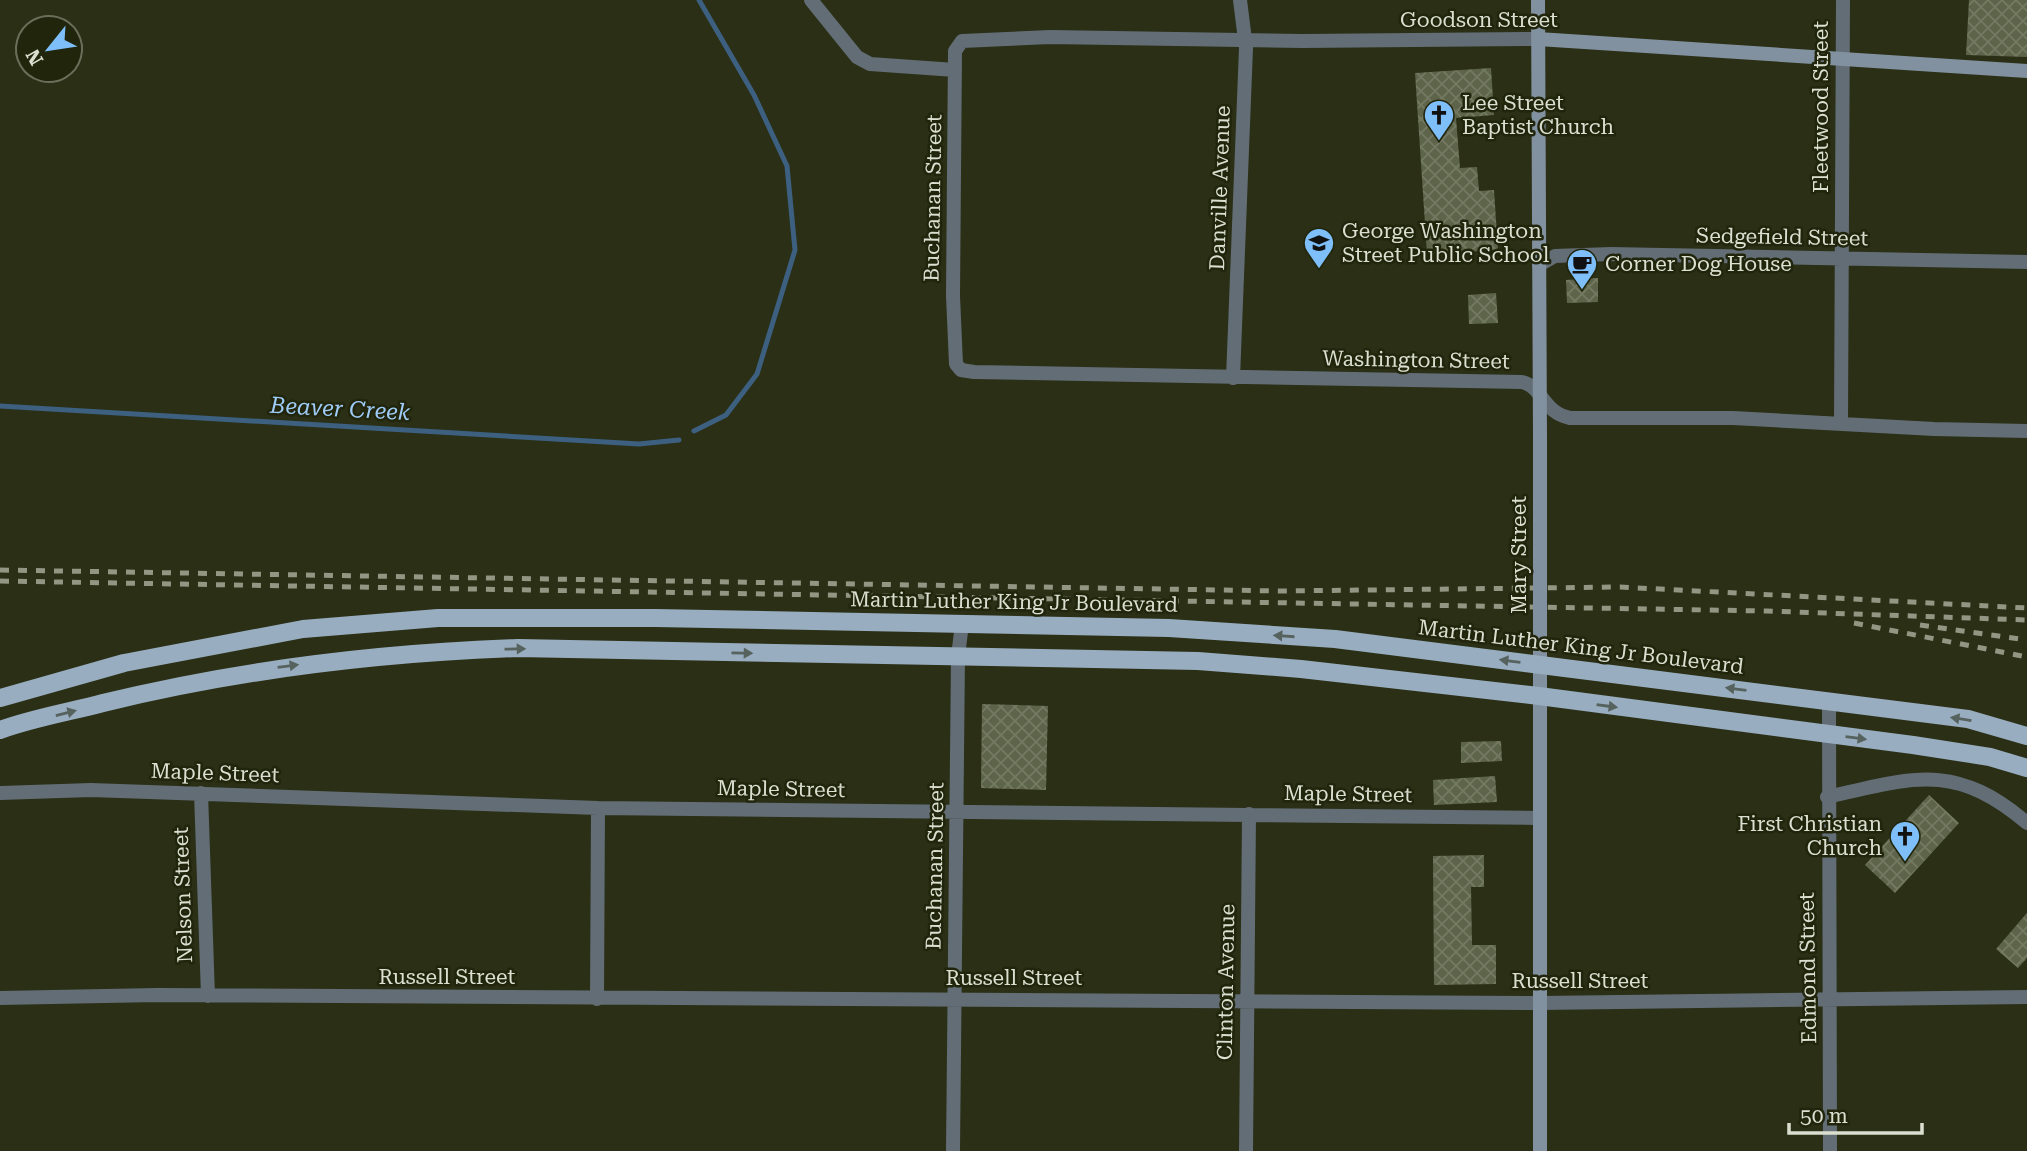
<svg xmlns="http://www.w3.org/2000/svg" width="2027" height="1151" font-family="'Roboto Serif',serif">
<style>
.lines{fill:none;stroke-linecap:round;stroke-linejoin:round}
.stream{stroke:#3d6080;stroke-width:5}
.building{fill:url(#building-cross-hatch)}
.minor{stroke:#636d76;stroke-width:14}
.secondary{stroke:#8291a0;stroke-width:14}
.primary{stroke:#99adc0;stroke-width:18}
.rail{stroke:#929683;stroke-width:5;stroke-dasharray:9 9;stroke-linecap:butt}
.secondary-bridge{stroke:#8291a0;stroke-width:14}
.oneway{fill:#56625d}
.labels{text-anchor:middle;dominant-baseline:central;stroke-width:5;stroke-linejoin:round;paint-order:stroke}
.street-label{font-size:21px;fill:#dbdfd0;stroke:#20250c}
.poi-label{font-size:21px;fill:#dbdfd0;stroke:#20250c;text-anchor:start}
.water-label{font-size:23px;font-style:italic;fill:#9fccf7;stroke:#20250c}
</style>
<defs>
<pattern id="building-cross-hatch" width="8" height="8" patternUnits="userSpaceOnUse" patternTransform="scale(1.75)"><rect width="8" height="8" fill="#5e6449"/><path d="M0 0l8 8M0 8l8-8" fill="none" stroke="#747a62"/></pattern>
</defs>
<rect width="100%" height="100%" fill="#2a2f16"/>
<g class="lines">
<path class="stream" d="M 0,406 L 639,444 L 679,440
M 694,431 L 726,415 L 757,374 L 795,250 L 787,166 L 754,95 L 699,0"/>
</g>
<path class="building" d="M 1969,0 L 2027,0 L 2027,57 L 1966,55 Z
M 1491,68 L 1494,115 L 1456,118 L 1460,168 L 1477,167 L 1479,191 L 1494,190 L 1498,250 L 1427,254 L 1415,73 Z
M 1598,278 L 1598,302 L 1567,303 L 1566,280 Z
M 1496,293 L 1498,323 L 1469,324 L 1468,295 Z
M 982,704 L 1048,706 L 1046,790 L 981,788 Z
M 1501,741 L 1502,761 L 1461,763 L 1461,742 Z
M 1495,776 L 1497,802 L 1434,805 L 1433,780 Z
M 1929,795 L 1959,823 L 1895,893 L 1865,865 Z
M 1484,855 L 1484,887 L 1471,887 L 1472,945 L 1496,945 L 1496,984 L 1434,985 L 1433,856 Z
M 2027,913 L 2027,958 L 2018,968 L 1996,949 Z"/>
<g class="lines">
<path class="minor" d="M 811,0 L 857,57 L 870,64 L 955,70
M 1538,39 L 1302,41 L 1050,37 L 962,41 L 955,51 L 953,296 L 956,364 L 961,370 L 974,372 L 1522,382 C 1543,387 1543,413 1570,418 L 1733,418 L 1934,429 L 2027,431
M 1539,265 L 1555,256 L 1611,254 L 2027,262
M 1233,378 L 1246,48 L 1240,0
M 1841,424 L 1843,0
M 1829,701 L 1830,1151
M 0,793 L 91,790 L 598,808 L 1539,818
M 201,793 L 208,996
M 1827,797 C 1912,778 1954,761 2027,823
M 0,998 L 157,995 L 1540,1003 L 2027,997
M 597,999 L 598,808
M 953,1151 L 958,656 L 962,624
M 1246,1151 L 1249,814"/>
<path class="secondary" d="M 1538,0 L 1540,439
M 1538,39 L 2027,71
M 1540,1151 L 1540,629"/>
<path class="primary" d="M 0,698 L 124,663 L 303,629 L 438,618 L 655,618 L 1169,628 L 1335,639 L 1968,719 L 2027,736
M 0,730 C 33,718 69,712 103,703 C 242,669 376,653 518,648 L 1198,661 L 1301,669 L 1539,696 L 1913,745 L 1990,757 L 2027,768"/>
<path class="rail" d="M 0,570 L 1282,591 L 1620,587 L 2027,608
M 0,581 L 1767,611 L 2027,620
M 1854,623 L 2027,657
M 1920,625 L 2027,640"/>
<path class="secondary-bridge" d="M 1540,439 L 1540,629"/>
</g>
<defs><path id="oneway-solid" d="M-6-.8H1V-3.2L6.5 0L1 3.2V.8H-6Z" transform="scale(1.75)"/></defs>
<g class="oneway">
<use href="#oneway-solid" transform="translate(1284 636) rotate(-176)"/>
<use href="#oneway-solid" transform="translate(515 649) rotate(-1)"/>
<use href="#oneway-solid" transform="translate(742 653) rotate(1)"/>
<use href="#oneway-solid" transform="translate(1510 661) rotate(-173)"/>
<use href="#oneway-solid" transform="translate(288 666) rotate(-7)"/>
<use href="#oneway-solid" transform="translate(1736 689) rotate(-173)"/>
<use href="#oneway-solid" transform="translate(1607 706) rotate(8)"/>
<use href="#oneway-solid" transform="translate(66 713) rotate(-14)"/>
<use href="#oneway-solid" transform="translate(1961 719) rotate(-171)"/>
<use href="#oneway-solid" transform="translate(1856 738) rotate(7)"/>
</g>
<defs>
<g id="church-pin" transform="scale(1.575)"><path d="M0 17L-7.5 6A9.5 9.5 0 1 1 7.5 6Z" fill="#7ebef9" stroke="#20250c"/><path d="M-1.2-6h2.4v3.5h3.3v2.4h-3.3V6h-2.4V-.1h-3.3v-2.4h3.3Z" fill="#111"/></g>
<g id="school-pin" transform="scale(1.575)"><path d="M0 17L-7.5 6A9.5 9.5 0 1 1 7.5 6Z" fill="#7ebef9" stroke="#20250c"/><path d="M0-5L7-2L0 1L-7-2ZM-4 1L0 2.5L4 1V4Q0 6-4 4Z" fill="#111"/></g>
<g id="cafe-pin" transform="scale(1.575)"><path d="M0 17L-7.5 6A9.5 9.5 0 1 1 7.5 6Z" fill="#7ebef9" stroke="#20250c"/><path d="M-5.5-4.5H6V0H3Q3 3.5 0 3.5H-2.5Q-5.5 3.5-5.5 0ZM3-3.2v2h1.7v-2ZM-6 4.5H4V6H-6Z" fill="#111"/></g>
</defs>
<g fill-rule="evenodd">
<use href="#church-pin" x="1439" y="115"/>
<use href="#school-pin" x="1319" y="243"/>
<use href="#cafe-pin" x="1582" y="264"/>
<use href="#church-pin" x="1905" y="836"/>
</g>
<g class="labels">
<g class="street-label">
<text x="1479" y="20">Goodson Street</text>
<text transform="translate(1821 107) rotate(-90)">Fleetwood Street</text>
<text transform="translate(1220 188) rotate(-88)">Danville Avenue</text>
<text transform="translate(933 198) rotate(-89)">Buchanan Street</text>
<text transform="translate(1782 237) rotate(1)">Sedgefield Street</text>
<text transform="translate(1416 360) rotate(1)">Washington Street</text>
<text transform="translate(1519 555) rotate(-90)">Mary Street</text>
<text transform="translate(1014 602) rotate(1)">Martin Luther King Jr Boulevard</text>
<text transform="translate(1581 647) rotate(7)">Martin Luther King Jr Boulevard</text>
<text transform="translate(215 773) rotate(2)">Maple Street</text>
<text transform="translate(781 789) rotate(1)">Maple Street</text>
<text transform="translate(1348 794) rotate(1)">Maple Street</text>
<text transform="translate(935 866) rotate(-89)">Buchanan Street</text>
<text transform="translate(183 895) rotate(-92)">Nelson Street</text>
<text transform="translate(1808 968) rotate(-91)">Edmond Street</text>
<text x="447" y="977">Russell Street</text>
<text x="1014" y="978">Russell Street</text>
<text x="1580" y="981">Russell Street</text>
<text transform="translate(1226 982) rotate(-89)">Clinton Avenue</text>
</g>
<g class="poi-label">
<text x="1462" y="103">Lee Street<tspan x="1462" dy="24">Baptist Church</tspan></text>
<text x="1342" y="231">George Washington<tspan x="1342" dy="24">Street Public School</tspan></text>
<text x="1605" y="264">Corner Dog House</text>
<text x="1882" y="824" text-anchor="end">First Christian<tspan x="1882" dy="24">Church</tspan></text>
</g>
<g class="water-label">
<text transform="translate(340 409) rotate(3)">Beaver Creek</text>
</g>
</g>
<g transform="translate(49 49) rotate(240)"><circle r="33" fill="#20250c" stroke="#6b6f5a" stroke-width="2"/>
<path d="M0-5L12 26L0 18L-12 26Z" fill="#7ebef9"/>
<text y="-10" font-size="19" font-weight="bold" text-anchor="middle" fill="#dbdfd0">N</text>
</g>
<path d="M1789 1123v10h133v-10" fill="none" stroke="#dbdfd0" stroke-width="3.5"/>
<text x="1800" y="1123" font-size="21" fill="#dbdfd0" stroke="#20250c" stroke-width="5" paint-order="stroke">50 m</text>
</svg>
